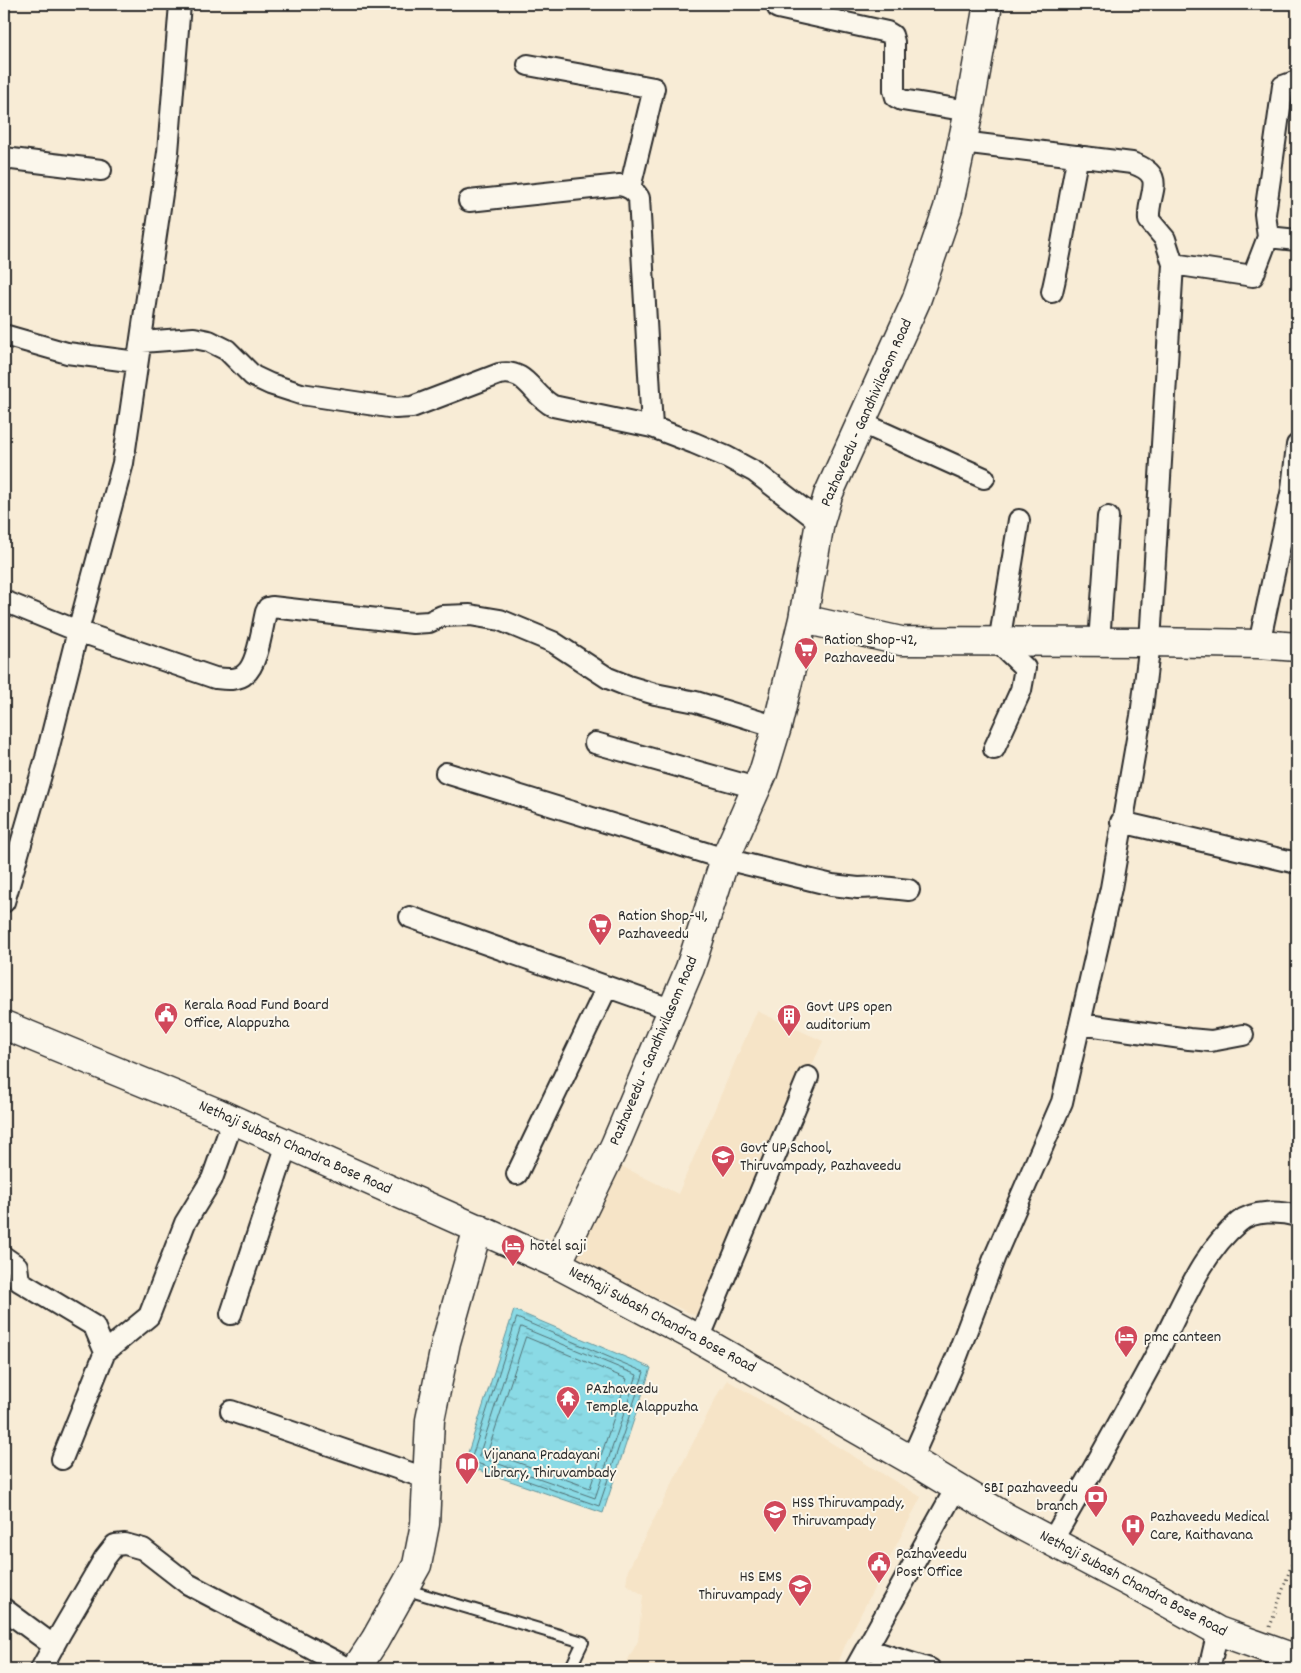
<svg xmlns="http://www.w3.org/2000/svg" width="1301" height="1673" font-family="Dekko,sans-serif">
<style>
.built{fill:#f6e4c7}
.water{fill:url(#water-ripples);stroke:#64949b}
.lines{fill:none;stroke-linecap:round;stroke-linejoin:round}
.shore{stroke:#517175;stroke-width:1}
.lane-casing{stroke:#2b2b2b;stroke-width:14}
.street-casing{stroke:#2b2b2b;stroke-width:24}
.secondary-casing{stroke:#2b2b2b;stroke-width:31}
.path{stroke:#2b2b2b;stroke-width:3;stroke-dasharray:1 4;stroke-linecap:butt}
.lane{stroke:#fbf7ec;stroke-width:10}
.street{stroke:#fbf7ec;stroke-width:20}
.secondary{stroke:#fbf7ec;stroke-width:28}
.labels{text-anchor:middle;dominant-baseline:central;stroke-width:4;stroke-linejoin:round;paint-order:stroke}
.street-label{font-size:16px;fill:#2b2b2b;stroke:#fbf7ec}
.poi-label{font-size:16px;fill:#2b2b2b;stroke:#fbf7ec;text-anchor:start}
</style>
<defs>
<pattern id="water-ripples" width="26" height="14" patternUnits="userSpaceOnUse" patternTransform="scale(1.25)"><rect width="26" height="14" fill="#8adae5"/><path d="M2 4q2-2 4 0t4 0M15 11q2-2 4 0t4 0" fill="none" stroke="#77bbc5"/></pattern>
</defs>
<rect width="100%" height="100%" fill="#f8ecd6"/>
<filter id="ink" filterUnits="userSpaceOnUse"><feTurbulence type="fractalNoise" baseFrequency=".02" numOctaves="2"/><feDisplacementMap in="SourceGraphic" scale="10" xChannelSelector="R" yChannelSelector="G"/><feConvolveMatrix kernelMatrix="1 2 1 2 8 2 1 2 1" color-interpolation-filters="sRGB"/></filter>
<g filter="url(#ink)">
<path class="built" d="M 757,1011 L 823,1041 L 699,1317 L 570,1259 L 615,1163 L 678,1194 Z
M 727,1380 L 921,1497 L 846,1643 L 836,1669 L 623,1669 L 638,1641 L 643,1595 L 626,1584 L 628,1570 L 721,1388 L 723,1389 Z"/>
<path class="water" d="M 514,1310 L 651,1368 L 603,1513 L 464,1465 Z"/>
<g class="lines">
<path class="shore" d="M 517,1318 L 644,1372 L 599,1506 L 471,1461 Z
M 521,1327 L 637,1375 L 595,1498 L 479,1457 Z
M 526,1337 L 627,1379 L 590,1488 L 488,1452 Z"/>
<g class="lane-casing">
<path id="lane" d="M 404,1589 L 583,1642 L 570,1669"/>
</g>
<g class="street-casing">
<path id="street" d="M 778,8 L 887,32 L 892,35 L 894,42 L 894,90 L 896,97 L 902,100 L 969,111
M 528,65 L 654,88 L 630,188
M 962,142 L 1132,163 C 1169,176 1147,192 1149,220 L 1165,239 L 1173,264
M 4,158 L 101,170
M 469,201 L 620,185 C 629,187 634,190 639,198 L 652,427
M 1268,237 L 1297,240
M 1052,292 C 1063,247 1068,201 1078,156
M 4,335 L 67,353 L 137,362
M 142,342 L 194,338 L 209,341 L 227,350 L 253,376 L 270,384 L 301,394 L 395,408 L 412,407 L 499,374 C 526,368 532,395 553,406 L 652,427 L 694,443 L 727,457 L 755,472 L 820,522
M 862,423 L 984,478
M 4,601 L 78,631 L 215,678 C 224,679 238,681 245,674 C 258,664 262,628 266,612 L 268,608 L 272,607 L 413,623 L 429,622 L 442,616 L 470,615 L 500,620 L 553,642 L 608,678 L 628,686 L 655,694 L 696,702 L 777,727
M 1099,642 L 1108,517
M 1259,644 L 1292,489 L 1297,445
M 595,743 L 756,788
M 994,749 L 1021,690 L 1025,668 L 999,643 L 1019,520
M 446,773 L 725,859 L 832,885 L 858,888 L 882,887 L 909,890
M 1121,822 L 1297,863
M 4,902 L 46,758 L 78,631 L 123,463 L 168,152 L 180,4
M 410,917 L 673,1010
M 1080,1024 L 1189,1039 L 1211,1041 L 1243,1035
M 517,1174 L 607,987
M 4,1257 L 17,1266 L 19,1281 L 94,1326 L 105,1352
M 231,1314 L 287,1144
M 699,1339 L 808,1077
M 231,1411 L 428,1479
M 62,1459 L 105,1352 L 149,1316 L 185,1223 L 212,1179 L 233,1120
M 911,1460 L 957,1356 L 995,1256 L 1062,1102 L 1111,888 L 1141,716 L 1150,642 L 1173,264 L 1253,276 L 1268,237 L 1265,214 L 1283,86 L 1297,81
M 1052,1541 C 1088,1479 1123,1416 1157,1353 C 1181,1309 1200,1254 1239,1222 C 1253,1210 1280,1211 1297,1216
M 4,1609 L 54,1646
M 866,1649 L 930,1669
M 41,1669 L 60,1634 L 104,1559 L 115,1545 L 125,1544 L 143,1549 L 188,1584 L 350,1669
M 855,1669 L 956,1488
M 1209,1669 L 1218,1631"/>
</g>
<g class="secondary-casing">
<path id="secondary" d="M 803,619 L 901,641 L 1150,642 L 1259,644 L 1297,647
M 4,1025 L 218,1113 L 557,1264 L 699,1339 L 911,1460 L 1007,1518 L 1159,1598 L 1218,1631 L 1297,1659
M 557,1264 L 615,1145 L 690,968 L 725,859 L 763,773 L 777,727 L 803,619 L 820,522 L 828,495 L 916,301 L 948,208 L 969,111 L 988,4
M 356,1669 L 375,1640 L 417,1565 L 425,1524 L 430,1420 L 446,1342 L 478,1228"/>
</g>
<path class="path" d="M 1270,1627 L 1297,1549"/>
<use href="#lane" class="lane"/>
<use href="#street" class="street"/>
<use href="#secondary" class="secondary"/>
</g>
</g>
<defs>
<g id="supermarket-pin" transform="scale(1.25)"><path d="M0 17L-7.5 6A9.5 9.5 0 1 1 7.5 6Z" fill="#d1495b" stroke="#fbf7ec"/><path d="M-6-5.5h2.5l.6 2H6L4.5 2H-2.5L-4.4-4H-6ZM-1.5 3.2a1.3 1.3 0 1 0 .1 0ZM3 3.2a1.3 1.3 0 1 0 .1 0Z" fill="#fff"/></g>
<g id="civic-pin" transform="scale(1.25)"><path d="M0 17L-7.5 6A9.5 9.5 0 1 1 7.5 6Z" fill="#d1495b" stroke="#fbf7ec"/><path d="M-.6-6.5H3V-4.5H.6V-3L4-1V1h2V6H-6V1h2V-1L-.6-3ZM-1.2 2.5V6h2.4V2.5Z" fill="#fff"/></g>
<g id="building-pin" transform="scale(1.25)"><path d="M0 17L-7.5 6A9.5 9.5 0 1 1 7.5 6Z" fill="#d1495b" stroke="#fbf7ec"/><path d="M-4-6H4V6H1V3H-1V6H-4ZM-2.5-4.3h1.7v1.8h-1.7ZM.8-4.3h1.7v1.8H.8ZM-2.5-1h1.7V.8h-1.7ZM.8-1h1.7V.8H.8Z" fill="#fff"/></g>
<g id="school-pin" transform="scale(1.25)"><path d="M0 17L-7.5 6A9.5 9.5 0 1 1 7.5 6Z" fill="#d1495b" stroke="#fbf7ec"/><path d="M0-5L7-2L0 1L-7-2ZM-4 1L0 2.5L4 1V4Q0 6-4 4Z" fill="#fff"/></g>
<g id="hotel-pin" transform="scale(1.25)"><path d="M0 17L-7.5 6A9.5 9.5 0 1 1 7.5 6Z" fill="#d1495b" stroke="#fbf7ec"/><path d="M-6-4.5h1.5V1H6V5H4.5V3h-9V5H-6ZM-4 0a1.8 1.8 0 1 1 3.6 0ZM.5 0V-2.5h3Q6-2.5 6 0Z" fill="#fff"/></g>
<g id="temple-pin" transform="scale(1.25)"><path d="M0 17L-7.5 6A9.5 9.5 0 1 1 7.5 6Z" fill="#d1495b" stroke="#fbf7ec"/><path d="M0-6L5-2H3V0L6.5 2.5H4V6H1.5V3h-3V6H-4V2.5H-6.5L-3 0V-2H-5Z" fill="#fff"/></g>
<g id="library-pin" transform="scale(1.25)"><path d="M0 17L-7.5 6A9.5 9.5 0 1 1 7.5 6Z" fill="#d1495b" stroke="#fbf7ec"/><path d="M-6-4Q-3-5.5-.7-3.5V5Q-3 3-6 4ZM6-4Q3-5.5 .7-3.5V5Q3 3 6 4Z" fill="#fff"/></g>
<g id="bank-pin" transform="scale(1.25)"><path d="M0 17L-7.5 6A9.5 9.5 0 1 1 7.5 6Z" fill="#d1495b" stroke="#fbf7ec"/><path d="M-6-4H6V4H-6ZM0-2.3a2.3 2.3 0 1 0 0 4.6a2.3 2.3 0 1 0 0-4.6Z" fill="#fff"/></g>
<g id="hospital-pin" transform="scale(1.25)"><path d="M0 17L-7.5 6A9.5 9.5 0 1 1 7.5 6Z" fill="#d1495b" stroke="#fbf7ec"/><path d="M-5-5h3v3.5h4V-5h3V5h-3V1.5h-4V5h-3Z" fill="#fff"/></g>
</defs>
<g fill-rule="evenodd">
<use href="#supermarket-pin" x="806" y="649"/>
<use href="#supermarket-pin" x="600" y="925"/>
<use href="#civic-pin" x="166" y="1014"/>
<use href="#building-pin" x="789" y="1016"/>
<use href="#school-pin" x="723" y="1157"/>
<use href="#hotel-pin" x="513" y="1246"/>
<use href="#hotel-pin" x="1126" y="1337"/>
<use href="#temple-pin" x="568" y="1398"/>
<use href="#library-pin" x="467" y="1464"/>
<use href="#bank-pin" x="1096" y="1497"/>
<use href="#school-pin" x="775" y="1512"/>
<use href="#hospital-pin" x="1133" y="1526"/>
<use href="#civic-pin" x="879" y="1563"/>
<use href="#school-pin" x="800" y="1586"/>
</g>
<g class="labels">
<g class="street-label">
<text transform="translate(867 413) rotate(-66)">Pazhaveedu - Gandhivilasom Road</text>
<text transform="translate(654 1051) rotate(-67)">Pazhaveedu - Gandhivilasom Road</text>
<text transform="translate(295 1148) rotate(24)">Nethaji Subash Chandra Bose Road</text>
<text transform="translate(662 1320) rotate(28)">Nethaji Subash Chandra Bose Road</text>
<text transform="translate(1133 1584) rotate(28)">Nethaji Subash Chandra Bose Road</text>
</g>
<g class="poi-label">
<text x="824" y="640">Ration Shop-42,<tspan x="824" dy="18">Pazhaveedu</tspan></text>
<text x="618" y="916">Ration Shop-41,<tspan x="618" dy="18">Pazhaveedu</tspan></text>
<text x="184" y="1005">Kerala Road Fund Board<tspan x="184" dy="18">Office, Alappuzha</tspan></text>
<text x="806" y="1007">Govt UPS open<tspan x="806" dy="18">auditorium</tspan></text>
<text x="740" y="1148">Govt UP School,<tspan x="740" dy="18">Thiruvampady, Pazhaveedu</tspan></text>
<text x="530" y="1246">hotel saji</text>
<text x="1144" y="1337">pmc canteen</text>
<text x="586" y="1389">PAzhaveedu<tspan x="586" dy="18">Temple, Alappuzha</tspan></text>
<text x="484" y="1455">Vijanana Pradayani<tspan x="484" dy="18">Library, Thiruvambady</tspan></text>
<text x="1078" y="1488" text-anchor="end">SBI pazhaveedu<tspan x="1078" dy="18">branch</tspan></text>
<text x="792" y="1503">HSS Thiruvampady,<tspan x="792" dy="18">Thiruvampady</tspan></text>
<text x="1150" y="1517">Pazhaveedu Medical<tspan x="1150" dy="18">Care, Kaithavana</tspan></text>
<text x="896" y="1554">Pazhaveedu<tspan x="896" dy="18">Post Office</tspan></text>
<text x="782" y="1577" text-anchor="end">HS EMS<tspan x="782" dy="18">Thiruvampady</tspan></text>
</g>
</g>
<rect width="1301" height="1673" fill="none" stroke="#fbf7ec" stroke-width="20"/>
<rect x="10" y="10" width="1281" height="1653" fill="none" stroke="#2b2b2b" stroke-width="2" filter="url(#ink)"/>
</svg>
